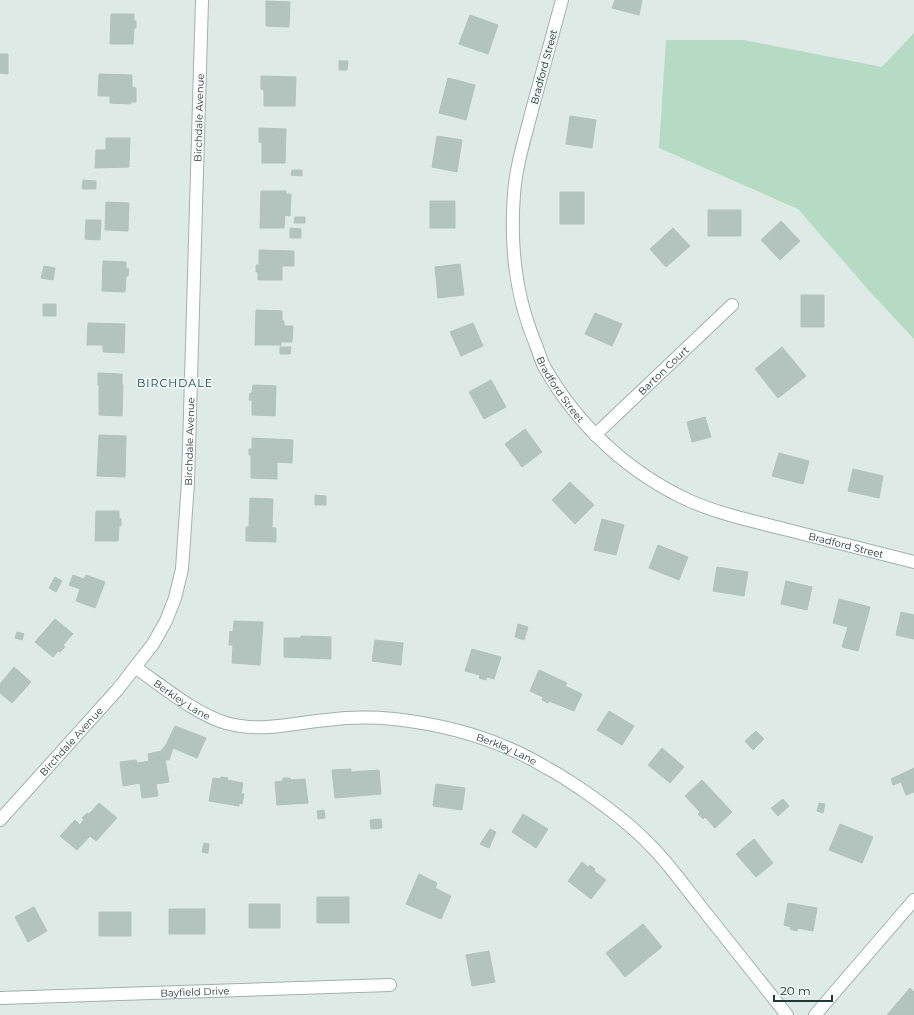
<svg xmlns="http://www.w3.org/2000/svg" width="914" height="1015" font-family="Montserrat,sans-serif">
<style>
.green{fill:#b6dbc5}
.building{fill:#b3c4bf;stroke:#b1c3be}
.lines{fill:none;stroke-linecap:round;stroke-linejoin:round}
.street-casing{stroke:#a1b1ad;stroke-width:14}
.street{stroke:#fff;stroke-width:12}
.labels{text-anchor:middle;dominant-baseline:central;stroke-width:3.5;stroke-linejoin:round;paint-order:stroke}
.street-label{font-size:10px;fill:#203935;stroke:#eef6f3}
.neighbourhood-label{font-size:11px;letter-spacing:1px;fill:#1c4a45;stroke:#eef6f3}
</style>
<rect width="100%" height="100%" fill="#deeae6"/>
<path class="green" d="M 914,33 L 914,339 L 872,294 L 798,209 L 659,148 L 666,40 L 744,40 L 882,67 Z"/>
<path class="building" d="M 615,0 L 642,0 L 639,15 L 612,8 Z
M 266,1 L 290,2 L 289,27 L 266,26 Z
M 111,14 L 134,14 L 134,21 L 136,21 L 136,28 L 134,28 L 133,44 L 110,44 Z
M 470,15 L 498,25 L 488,54 L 459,44 Z
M 0,54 L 8,54 L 8,74 L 0,73 Z
M 339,61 L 348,61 L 347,70 L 339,70 Z
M 99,74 L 132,75 L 132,87 L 136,88 L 136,102 L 131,102 L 131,104 L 110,103 L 110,96 L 98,96 Z
M 261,76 L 296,77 L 295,106 L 264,106 L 264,90 L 261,89 Z
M 448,78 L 475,85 L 466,120 L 439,113 Z
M 570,116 L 596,120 L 592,148 L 566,144 Z
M 259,128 L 286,129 L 285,163 L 262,163 L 262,143 L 259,142 Z
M 437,136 L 462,140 L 457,172 L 432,167 Z
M 106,138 L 130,138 L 129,167 L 95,168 L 96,150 L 106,150 Z
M 292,170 L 302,170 L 302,176 L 291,175 Z
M 83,180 L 96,181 L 96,189 L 82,189 Z
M 261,191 L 286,191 L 286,194 L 291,194 L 290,216 L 285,215 L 284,228 L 260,228 Z
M 560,192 L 584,192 L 584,224 L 560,224 Z
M 430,201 L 455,201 L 455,228 L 430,228 Z
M 106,202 L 129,203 L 128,231 L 105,230 Z
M 708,210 L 741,210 L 741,236 L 708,236 Z
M 295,217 L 305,217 L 305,223 L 294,223 Z
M 86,220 L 101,220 L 100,240 L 85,239 Z
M 781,221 L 800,241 L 780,260 L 761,240 Z
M 290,228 L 301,229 L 301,238 L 290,238 Z
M 673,228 L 690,246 L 666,267 L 650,249 Z
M 259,250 L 294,251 L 294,266 L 282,266 L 282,280 L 258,280 L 258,272 L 256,272 L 256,265 L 259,265 Z
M 103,261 L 126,262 L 126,269 L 129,269 L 128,276 L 126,276 L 125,292 L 102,291 Z
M 460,264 L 464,295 L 438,298 L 435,267 Z
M 44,266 L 55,268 L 53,280 L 41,278 Z
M 801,295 L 824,295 L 824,327 L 801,327 Z
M 43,304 L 56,304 L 56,316 L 43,316 Z
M 256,310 L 282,311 L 282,321 L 284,321 L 284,326 L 293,326 L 292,342 L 281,342 L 281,345 L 255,345 Z
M 595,313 L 622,324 L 612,346 L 585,334 Z
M 88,323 L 125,324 L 124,353 L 103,352 L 103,345 L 87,345 Z
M 473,323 L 483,346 L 461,356 L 450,332 Z
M 280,347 L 291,347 L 290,354 L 280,354 Z
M 782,347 L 806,376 L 778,398 L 755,369 Z
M 98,373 L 122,374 L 122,385 L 123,385 L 122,416 L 99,415 L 99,385 L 98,385 Z
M 491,380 L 506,407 L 484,419 L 469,392 Z
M 253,385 L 276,386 L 275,416 L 252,415 L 252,400 L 249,400 L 250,393 L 252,393 Z
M 705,417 L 711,437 L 692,442 L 687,422 Z
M 525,429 L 542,452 L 522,467 L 505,444 Z
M 99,435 L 126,436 L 125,477 L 97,476 Z
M 252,438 L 293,440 L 292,463 L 277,462 L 277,479 L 251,478 L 251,455 L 249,455 L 249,449 L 252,449 Z
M 779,453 L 809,461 L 803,484 L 772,476 Z
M 853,469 L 883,476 L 879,498 L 848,491 Z
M 570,482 L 594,505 L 575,524 L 552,500 Z
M 315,495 L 326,496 L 326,505 L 315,505 Z
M 250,498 L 273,499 L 272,528 L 276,528 L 276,542 L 246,541 L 246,527 L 249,527 Z
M 96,511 L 119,511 L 119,519 L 121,519 L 121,526 L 119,526 L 118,541 L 95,541 Z
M 602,519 L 624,525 L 616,555 L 594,550 Z
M 658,545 L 688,557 L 679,580 L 649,568 Z
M 717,567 L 748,572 L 744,596 L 713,591 Z
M 73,575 L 84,579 L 86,575 L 105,582 L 95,608 L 76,601 L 80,589 L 69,585 Z
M 55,577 L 62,581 L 56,592 L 49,588 Z
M 786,581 L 812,587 L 807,610 L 781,604 Z
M 839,599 L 870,607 L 858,651 L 842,647 L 848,627 L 833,623 Z
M 901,612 L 914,615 L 914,639 L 896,635 Z
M 55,619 L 73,634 L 63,645 L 65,647 L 60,652 L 58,651 L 53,657 L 35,642 Z
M 234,621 L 263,622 L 260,665 L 232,663 L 233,645 L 229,645 L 230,631 L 233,632 Z
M 518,624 L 528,627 L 524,640 L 515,637 Z
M 17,632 L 24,634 L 22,640 L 15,638 Z
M 301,636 L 331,637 L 331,659 L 284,657 L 284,638 L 301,638 Z
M 375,640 L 403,643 L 401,665 L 372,661 Z
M 472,649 L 501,657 L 494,679 L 487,677 L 486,680 L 479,678 L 480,675 L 465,671 Z
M 14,667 L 31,682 L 12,703 L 0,693 L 0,684 Z
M 539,670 L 567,683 L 565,686 L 582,694 L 574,711 L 549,701 L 548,703 L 542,700 L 543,697 L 530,691 Z
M 609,711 L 634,726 L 622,745 L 597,730 Z
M 175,726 L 206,738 L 197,758 L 173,748 L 169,760 L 166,760 L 165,759 L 149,761 L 148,754 L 161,751 L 166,745 Z
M 756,731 L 764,739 L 753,750 L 745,741 Z
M 662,748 L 684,767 L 670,783 L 648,765 Z
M 165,759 L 169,782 L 156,784 L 158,796 L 142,798 L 140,783 L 123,786 L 120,762 L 136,760 L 137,763 Z
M 914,768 L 914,792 L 906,795 L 901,782 L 893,785 L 891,779 Z
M 351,769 L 351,772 L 379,770 L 381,794 L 335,798 L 332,770 Z
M 221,777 L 228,778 L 227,780 L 243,783 L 241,794 L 244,794 L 242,804 L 239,803 L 239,806 L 209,801 L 213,778 L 221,779 Z
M 283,778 L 290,778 L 291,780 L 305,779 L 308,803 L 277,805 L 275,782 L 283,781 Z
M 702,780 L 732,812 L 715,828 L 705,817 L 703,819 L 698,814 L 700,812 L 685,796 Z
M 436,784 L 465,788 L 462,810 L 433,806 Z
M 783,799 L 789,806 L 778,816 L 771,808 Z
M 99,803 L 117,818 L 96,841 L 90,836 L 77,850 L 60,836 L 75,820 L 80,825 L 84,819 L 82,818 L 87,813 L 89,814 Z
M 819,803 L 825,804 L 823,813 L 817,811 Z
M 324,810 L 325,818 L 318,819 L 317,811 Z
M 523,814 L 548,829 L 536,848 L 512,832 Z
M 381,819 L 382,828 L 371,829 L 370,820 Z
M 840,824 L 873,837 L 862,863 L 829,850 Z
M 490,829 L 496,832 L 489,848 L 480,844 Z
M 754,839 L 773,863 L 756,877 L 736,854 Z
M 204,843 L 209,844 L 208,853 L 202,852 Z
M 582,862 L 588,867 L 590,865 L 595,869 L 594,871 L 606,880 L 591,899 L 568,881 Z
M 419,874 L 437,883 L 435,888 L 451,896 L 441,919 L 406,904 Z
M 317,897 L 349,897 L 349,923 L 317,923 Z
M 788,903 L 817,908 L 813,931 L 798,928 L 797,931 L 790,929 L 791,927 L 784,925 Z
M 249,904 L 280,904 L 280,928 L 249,928 Z
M 34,907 L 47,931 L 28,942 L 15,917 Z
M 169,909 L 205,909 L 205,934 L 169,934 Z
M 99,912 L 131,912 L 131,936 L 99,936 Z
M 643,924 L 662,947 L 625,977 L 606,953 Z
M 489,951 L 495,982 L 472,986 L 466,955 Z
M 910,988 L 914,992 L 914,1015 L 887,1015 Z"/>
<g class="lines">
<g class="street-casing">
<g id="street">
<path id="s1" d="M 562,0 C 552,37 542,73 532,110 C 525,138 516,165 514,194 C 510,245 516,298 536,345 C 539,353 541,361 545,368 C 578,426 629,473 690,501 C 720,514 752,521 784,529 C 827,540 871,551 914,562"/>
<path id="s2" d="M 595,435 L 732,305"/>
<path id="s3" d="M 136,668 C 161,685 197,715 226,723 C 263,733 291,723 327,720 C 349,717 372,717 394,719 C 448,725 501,740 547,768 C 559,774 570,782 581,789 C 606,806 630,824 651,846 C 670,865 685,887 701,907 C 730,943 758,979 787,1015"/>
<path id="s4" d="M 0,820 L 118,689 L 153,644 L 166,621 L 175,598 L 182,569 L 188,482 L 202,0"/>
<path id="s5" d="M 0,998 L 390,985"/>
<path d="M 815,1015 L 914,900"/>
</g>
</g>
<use href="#street" class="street"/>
</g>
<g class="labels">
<g class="street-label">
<text transform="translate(544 67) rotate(-75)">Bradford Street</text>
<text stroke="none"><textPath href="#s4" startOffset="766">Birchdale Avenue</textPath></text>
<text stroke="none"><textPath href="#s2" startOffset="94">Barton Court</textPath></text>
<text stroke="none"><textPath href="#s1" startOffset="405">Bradford Street</textPath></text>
<text stroke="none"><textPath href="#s4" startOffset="442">Birchdale Avenue</textPath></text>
<text stroke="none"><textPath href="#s1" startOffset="741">Bradford Street</textPath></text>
<text stroke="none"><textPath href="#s3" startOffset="56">Berkley Lane</textPath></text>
<text stroke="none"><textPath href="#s4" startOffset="106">Birchdale Avenue</textPath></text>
<text stroke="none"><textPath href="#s3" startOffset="392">Berkley Lane</textPath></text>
<text stroke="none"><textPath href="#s5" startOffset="195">Bayfield Drive</textPath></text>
</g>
<g class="neighbourhood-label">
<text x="175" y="383">BIRCHDALE</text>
</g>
</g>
<path d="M774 995v6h58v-6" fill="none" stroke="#203935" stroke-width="2"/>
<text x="780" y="995" font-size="12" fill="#203935" stroke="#eef6f3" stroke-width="3" paint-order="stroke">20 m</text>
</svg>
